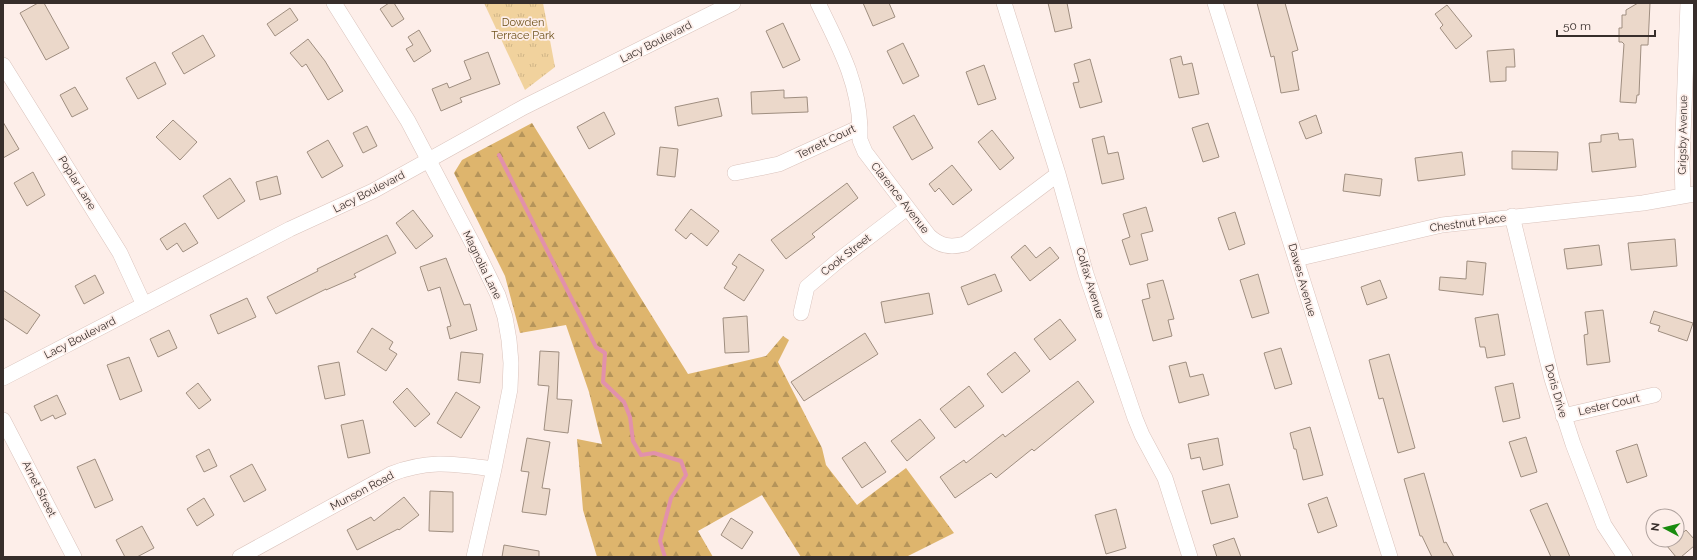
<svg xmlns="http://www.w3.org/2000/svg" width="1697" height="560" font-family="Raleway,sans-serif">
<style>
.grass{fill:url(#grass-tufts)}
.forest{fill:url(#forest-firs)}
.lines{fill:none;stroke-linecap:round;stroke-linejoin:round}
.stream{stroke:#e291ab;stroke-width:4}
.building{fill:#ebd8ca;stroke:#9f8e80}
.minor-casing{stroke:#dac3bc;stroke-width:16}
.minor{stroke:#fff;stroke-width:15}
.labels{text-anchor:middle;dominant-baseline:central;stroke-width:3.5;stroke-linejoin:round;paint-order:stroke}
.park-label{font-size:11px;fill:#6e521c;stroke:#fdeee9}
.street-label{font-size:11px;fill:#372e2b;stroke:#fdeee9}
</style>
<defs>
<pattern id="grass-tufts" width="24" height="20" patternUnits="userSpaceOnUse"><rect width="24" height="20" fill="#f1d29d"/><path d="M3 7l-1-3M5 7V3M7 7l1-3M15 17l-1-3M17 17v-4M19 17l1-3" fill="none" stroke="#cfb587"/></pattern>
<pattern id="forest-firs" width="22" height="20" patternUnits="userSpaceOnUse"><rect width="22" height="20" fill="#deb56d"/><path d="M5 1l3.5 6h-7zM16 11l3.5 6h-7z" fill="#b5945a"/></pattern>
</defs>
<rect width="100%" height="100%" fill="#fdeee9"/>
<path class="grass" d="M 484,3 L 543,3 L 555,67 L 525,90 Z"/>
<path class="forest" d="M 532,123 L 688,374 L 766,356 L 783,336 L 789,340 L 778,362 L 822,448 L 826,465 L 857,505 L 906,468 L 954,533 L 906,557 L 801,557 L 762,495 L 698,531 L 713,557 L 597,557 L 583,510 L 577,439 L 602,444 L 589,392 L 566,325 L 520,333 L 505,276 L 454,173 L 462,160 Z"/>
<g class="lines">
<path class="stream" d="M 499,155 L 596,347 L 605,353 L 603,382 L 624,402 L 630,417 L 633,441 L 641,455 L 654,453 L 681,461 L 686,475 L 671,498 L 660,541 L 665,557"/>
</g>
<path class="building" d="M 38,3 L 44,3 L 69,48 L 46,60 L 20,13 Z
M 389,3 L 394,3 L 404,19 L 392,27 L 380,9 Z
M 863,3 L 889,3 L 895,17 L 873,26 Z
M 1048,3 L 1067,3 L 1072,28 L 1055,32 Z
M 1257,3 L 1285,3 L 1298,50 L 1292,52 L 1299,90 L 1281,93 L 1274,56 L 1271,57 Z
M 1638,3 L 1650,3 L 1648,45 L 1641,45 L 1639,95 L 1637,95 L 1636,103 L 1620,102 L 1624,44 L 1622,42 L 1619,42 L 1619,28 L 1622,28 L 1622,15 L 1626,15 L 1626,10 Z
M 1447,5 L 1472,36 L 1456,49 L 1440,28 L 1443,25 L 1435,14 Z
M 290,8 L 298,20 L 275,36 L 267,24 Z
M 783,23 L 800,60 L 783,68 L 766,31 Z
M 419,30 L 431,51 L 414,62 L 406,49 L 413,45 L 408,37 Z
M 203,35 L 215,56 L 184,74 L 172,53 Z
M 308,39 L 325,61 L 343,91 L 328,100 L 306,64 L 302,67 L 290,53 Z
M 903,43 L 919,76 L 903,84 L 887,51 Z
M 1514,49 L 1515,67 L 1506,67 L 1506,81 L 1490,82 L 1487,51 Z
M 488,52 L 500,84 L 460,98 L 462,102 L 441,111 L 432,89 L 447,83 L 449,88 L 471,79 L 464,61 Z
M 1181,56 L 1183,65 L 1192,63 L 1199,94 L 1179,98 L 1170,59 Z
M 1090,59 L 1102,102 L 1080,108 L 1073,83 L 1079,82 L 1074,64 Z
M 155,62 L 166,84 L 138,99 L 126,78 Z
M 984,65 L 996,99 L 978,105 L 966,72 Z
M 75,87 L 88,109 L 72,117 L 60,95 Z
M 784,90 L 784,98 L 807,97 L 808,112 L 752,114 L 751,92 Z
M 718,98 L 722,116 L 678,126 L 675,107 Z
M 604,112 L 615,134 L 589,149 L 577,127 Z
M 914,115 L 933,148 L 912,160 L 893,127 Z
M 1316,115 L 1322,133 L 1306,139 L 1299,122 Z
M 173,120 L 197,142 L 180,160 L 156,137 Z
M 3,122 L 19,149 L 3,158 Z
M 1208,123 L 1219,157 L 1203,162 L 1192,128 Z
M 367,126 L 377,146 L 363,153 L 353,133 Z
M 992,130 L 1014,158 L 1000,170 L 978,142 Z
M 1618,133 L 1619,140 L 1633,139 L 1636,167 L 1592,172 L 1589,143 L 1601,142 L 1601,135 Z
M 1104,136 L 1108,154 L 1118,152 L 1124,179 L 1102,184 L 1092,139 Z
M 328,140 L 343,166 L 322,178 L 307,152 Z
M 660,147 L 678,149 L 675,177 L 657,175 Z
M 1512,151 L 1558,152 L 1557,170 L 1512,169 Z
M 1462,152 L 1465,175 L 1418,181 L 1415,158 Z
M 952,165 L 972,190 L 953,205 L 939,188 L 935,192 L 929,184 Z
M 33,172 L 45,195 L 27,206 L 14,183 Z
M 1345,174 L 1382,179 L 1380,196 L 1343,191 Z
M 277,176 L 281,194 L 260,200 L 256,182 Z
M 230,178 L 245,201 L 218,219 L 203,196 Z
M 847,183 L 858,198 L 812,234 L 815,237 L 786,259 L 771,240 Z
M 1146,207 L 1153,231 L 1141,234 L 1148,260 L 1130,265 L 1122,240 L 1130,237 L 1123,214 Z
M 691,209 L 719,231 L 707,246 L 691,233 L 686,239 L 675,230 Z
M 413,210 L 433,236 L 416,249 L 396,223 Z
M 1235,212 L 1245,244 L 1229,250 L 1218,218 Z
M 185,223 L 198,243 L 183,252 L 177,243 L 167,250 L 160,239 Z
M 387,235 L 396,253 L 354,274 L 356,277 L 326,290 L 326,289 L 276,314 L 267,297 L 318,271 L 317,269 Z
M 1675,239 L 1677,266 L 1631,270 L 1628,243 Z
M 1025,245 L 1036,258 L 1050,247 L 1059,258 L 1030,281 L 1011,257 Z
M 1599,245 L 1602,265 L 1567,269 L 1564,249 Z
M 739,254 L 764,270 L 744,301 L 724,288 L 737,267 L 732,264 Z
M 446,258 L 464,305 L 470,304 L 477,330 L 450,339 L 447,327 L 451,326 L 440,287 L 428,291 L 420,267 Z
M 1467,261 L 1486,263 L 1483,295 L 1439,290 L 1440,277 L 1466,279 Z
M 995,274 L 1002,291 L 968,305 L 961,287 Z
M 1258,274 L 1269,313 L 1252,318 L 1240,280 Z
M 95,275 L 104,293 L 84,304 L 75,286 Z
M 1163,280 L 1174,319 L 1168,320 L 1172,336 L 1153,341 L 1142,300 L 1150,298 L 1147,284 Z
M 1380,280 L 1387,298 L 1367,305 L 1361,287 Z
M 3,290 L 40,315 L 27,334 L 3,318 Z
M 929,293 L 933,314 L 885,323 L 881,302 Z
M 247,298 L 256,317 L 218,334 L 210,315 Z
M 1603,310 L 1610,362 L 1587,365 L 1584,335 L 1588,334 L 1585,312 Z
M 1654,311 L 1693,323 L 1687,341 L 1658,331 L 1660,326 L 1650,323 Z
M 1498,314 L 1505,355 L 1487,358 L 1485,347 L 1480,347 L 1475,318 Z
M 747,316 L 749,352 L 725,353 L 723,318 Z
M 1060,319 L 1076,340 L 1050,360 L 1034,339 Z
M 372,328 L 393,342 L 389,349 L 397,354 L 386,371 L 357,352 Z
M 169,330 L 177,348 L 158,357 L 150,339 Z
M 865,333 L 878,354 L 804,401 L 791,382 Z
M 1281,348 L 1292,384 L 1275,389 L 1264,353 Z
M 540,351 L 559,352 L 557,399 L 572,400 L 568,433 L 544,430 L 549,386 L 538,385 Z
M 461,352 L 483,354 L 480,383 L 458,380 Z
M 1015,352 L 1030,371 L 1002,393 L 987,374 Z
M 1389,354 L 1415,448 L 1398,453 L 1383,398 L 1379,399 L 1369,360 Z
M 129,357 L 142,391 L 120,400 L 107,365 Z
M 339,362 L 345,395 L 325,399 L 318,366 Z
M 1186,362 L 1190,377 L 1203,374 L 1209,395 L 1179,403 L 1169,366 Z
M 1078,381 L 1094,402 L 1034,451 L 1032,449 L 996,478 L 991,473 L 955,498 L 940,477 L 964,460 L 966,463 L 1003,434 L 1005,437 Z
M 198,383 L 211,400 L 199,409 L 186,393 Z
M 1513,383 L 1520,418 L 1503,422 L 1495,387 Z
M 969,386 L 984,406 L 955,428 L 940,409 Z
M 407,388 L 430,414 L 415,427 L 393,402 Z
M 456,392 L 480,407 L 461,438 L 437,423 Z
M 57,395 L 66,414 L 55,419 L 53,415 L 41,421 L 34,406 Z
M 920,419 L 935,438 L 907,461 L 891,441 Z
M 363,420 L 370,453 L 348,458 L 341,425 Z
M 1310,427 L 1323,475 L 1303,480 L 1296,449 L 1294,449 L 1290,433 Z
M 1526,437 L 1537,472 L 1521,477 L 1509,442 Z
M 527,438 L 550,442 L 542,488 L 550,489 L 546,515 L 522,512 L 529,472 L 521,471 Z
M 1218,438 L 1223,465 L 1203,470 L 1200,457 L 1191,459 L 1188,444 Z
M 865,442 L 886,472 L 862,488 L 842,458 Z
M 1637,444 L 1647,476 L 1627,483 L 1616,451 Z
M 209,449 L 217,466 L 204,472 L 196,456 Z
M 95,459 L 113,500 L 95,508 L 77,467 Z
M 252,464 L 266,490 L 244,502 L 230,476 Z
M 1424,473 L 1444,543 L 1446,542 L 1454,557 L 1432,557 L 1422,536 L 1420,536 L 1404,479 Z
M 1229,484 L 1238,517 L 1211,524 L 1202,491 Z
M 430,491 L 453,492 L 453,532 L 429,531 Z
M 404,497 L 419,515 L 399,530 L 398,529 L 357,550 L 347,530 L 371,517 L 374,521 Z
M 1327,497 L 1337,526 L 1318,533 L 1308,504 Z
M 204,498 L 214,515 L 197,526 L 187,509 Z
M 1547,503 L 1570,557 L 1551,557 L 1530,510 Z
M 1116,509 L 1126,548 L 1106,554 L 1095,515 Z
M 731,518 L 753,532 L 742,549 L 721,535 Z
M 142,526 L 154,548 L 137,557 L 125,557 L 116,540 Z
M 1686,530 L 1694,539 L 1694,546 L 1681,557 L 1676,557 L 1667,546 L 1677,540 L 1677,538 Z
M 1234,538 L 1241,557 L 1217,557 L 1213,545 Z
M 504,545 L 539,551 L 539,557 L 502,557 Z"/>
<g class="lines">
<g class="minor-casing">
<path id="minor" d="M 334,3 L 408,121 L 476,250 L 498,295 L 505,317 L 509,340 L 511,363 L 510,389 L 494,469 L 474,557
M 1004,3 L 1058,174 L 1086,274 L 1135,418 L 1142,435 L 1165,478 L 1190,557
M 1215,3 L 1390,557
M 3,65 L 120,253 L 144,305
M 860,127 L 860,140 L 865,152 L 929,236 C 940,246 950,248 965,244 L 1058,174
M 735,173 L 779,164 L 860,127 C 858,79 838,45 818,3
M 1683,196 L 1682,163 L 1688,3
M 1512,216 L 1552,379 L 1573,444 L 1604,525 L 1625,557
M 1296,259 L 1442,225 L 1643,203 L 1694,194
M 801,313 L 807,287 L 839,260 L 907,208
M 3,378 L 290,229 L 373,191 L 524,107 L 733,3
M 1563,416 L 1654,395
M 3,420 L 74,557
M 240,557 L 391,474 C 430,459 454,464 494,469"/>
</g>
<use href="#minor" class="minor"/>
</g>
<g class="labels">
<g class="park-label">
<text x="523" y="22">Dowden<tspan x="523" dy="13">Terrace Park</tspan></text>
</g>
<g class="street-label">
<text transform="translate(656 42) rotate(-27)">Lacy Boulevard</text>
<text transform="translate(1683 135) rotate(-89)">Grigsby Avenue</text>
<text transform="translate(826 142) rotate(-26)">Terrett Court</text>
<text transform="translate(77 183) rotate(58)">Poplar Lane</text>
<text transform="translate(369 192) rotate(-27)">Lacy Boulevard</text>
<text transform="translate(900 198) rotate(52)">Clarence Avenue</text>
<text transform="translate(1468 223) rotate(-8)">Chestnut Place</text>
<text transform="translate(846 255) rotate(-38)">Cook Street</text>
<text transform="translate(482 265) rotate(64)">Magnolia Lane</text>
<text transform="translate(1302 280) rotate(74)">Dawes Avenue</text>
<text transform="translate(1090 283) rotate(73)">Colfax Avenue</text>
<text transform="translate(80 338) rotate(-27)">Lacy Boulevard</text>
<text transform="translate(1556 391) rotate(74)">Doris Drive</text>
<text transform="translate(1609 405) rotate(-13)">Lester Court</text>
<text transform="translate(39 489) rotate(63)">Arnet Street</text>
<text transform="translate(362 491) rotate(-28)">Munson Road</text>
</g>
</g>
<rect width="1697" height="560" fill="none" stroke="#372e2b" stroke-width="8"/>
<g transform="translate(1665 528) rotate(277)"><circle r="19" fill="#fdeee9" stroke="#aea19d"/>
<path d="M0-3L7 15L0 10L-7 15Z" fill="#198b0e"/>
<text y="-6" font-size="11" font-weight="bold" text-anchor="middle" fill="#372e2b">N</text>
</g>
<path d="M1557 30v6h98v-6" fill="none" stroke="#372e2b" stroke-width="2"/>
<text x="1563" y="30" font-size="12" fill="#372e2b" stroke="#fdeee9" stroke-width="3" paint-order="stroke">50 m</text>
</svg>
